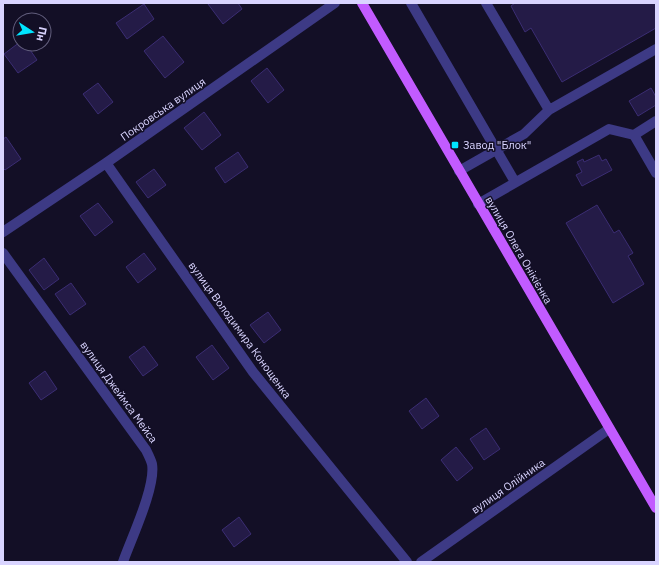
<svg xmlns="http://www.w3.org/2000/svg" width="659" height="565" font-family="'IBM Plex Sans',sans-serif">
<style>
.building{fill:#241b47;stroke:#3b2d73}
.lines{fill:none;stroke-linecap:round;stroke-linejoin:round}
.minor{stroke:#3d3a85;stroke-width:10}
.major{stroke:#c25bff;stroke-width:10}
.poi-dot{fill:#00e5ff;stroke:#130f26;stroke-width:1.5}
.labels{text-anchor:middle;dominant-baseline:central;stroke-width:3;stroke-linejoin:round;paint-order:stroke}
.street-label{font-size:11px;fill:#d9d4ff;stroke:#130f26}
.poi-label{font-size:11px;fill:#d9d4ff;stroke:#130f26;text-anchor:start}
</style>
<rect width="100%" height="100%" fill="#130f26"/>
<path class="building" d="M 210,3 L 238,3 L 242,9 L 223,24 L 208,4 Z
M 515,3 L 656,3 L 656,28 L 562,82 L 531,28 L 525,32 L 511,6 Z
M 144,4 L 154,19 L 127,39 L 116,23 Z
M 163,36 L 184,62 L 165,78 L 144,51 Z
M 20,42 L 20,44 L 26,44 L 37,60 L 18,73 L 4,54 Z
M 267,68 L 284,90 L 268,103 L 251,81 Z
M 98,83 L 113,102 L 98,114 L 83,94 Z
M 651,88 L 656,97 L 656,105 L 638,116 L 629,101 Z
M 204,112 L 221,135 L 202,150 L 184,128 Z
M 6,137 L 21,159 L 5,170 L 3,168 L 3,139 Z
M 238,152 L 248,167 L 225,183 L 215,168 Z
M 599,155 L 602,161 L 606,159 L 612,170 L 582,186 L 576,175 L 582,172 L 577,162 L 583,159 L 584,162 Z
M 154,169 L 166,185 L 148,198 L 136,182 Z
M 98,203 L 113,222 L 95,236 L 80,216 Z
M 597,205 L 614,233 L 619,230 L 633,253 L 628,256 L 644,284 L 613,303 L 566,223 Z
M 144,253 L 156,269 L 138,283 L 126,267 Z
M 44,258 L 59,279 L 44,290 L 29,270 Z
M 71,283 L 86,304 L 70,315 L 55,294 Z
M 268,312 L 281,330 L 264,343 L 250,325 Z
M 212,345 L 229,368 L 213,380 L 196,357 Z
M 144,346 L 158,365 L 143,376 L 129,357 Z
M 45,371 L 57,389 L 41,400 L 29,383 Z
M 426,398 L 439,416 L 422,429 L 409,411 Z
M 486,428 L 500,449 L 484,460 L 470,439 Z
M 456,447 L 473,468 L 457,481 L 441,460 Z
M 239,517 L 251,534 L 234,547 L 222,530 Z"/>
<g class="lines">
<path class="minor" d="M 411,3 L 515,182
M 486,3 L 549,110
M 634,135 L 656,173
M 106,163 L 253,372 L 407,562
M 459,171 L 524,134 L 549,110 L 656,49
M 478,204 L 609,129 L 634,135 L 656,121
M 3,232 L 106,163 L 335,3
M 3,253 L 146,450 C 148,454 151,460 152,464 C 156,487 131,539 123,562
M 421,562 L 609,429"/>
<path class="major" d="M 362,3 L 656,508"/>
</g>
<rect class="poi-dot" x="451" y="141" width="8" height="8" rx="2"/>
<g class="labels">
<g class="street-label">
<text transform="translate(163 109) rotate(-35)">Покровська вулиця</text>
<text transform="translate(519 250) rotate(60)">вулиця Олега Онікієнка</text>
<text transform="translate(240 330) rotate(54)">вулиця Володимира Конощенка</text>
<text transform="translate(119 392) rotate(54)">вулиця Джеймса Мейса</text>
<text transform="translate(508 486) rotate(-35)">вулиця Олійника</text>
</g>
<g class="poi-label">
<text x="463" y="145">Завод "Блок"</text>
</g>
</g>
<rect width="659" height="565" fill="none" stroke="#d9d4ff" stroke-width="8"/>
<g transform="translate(32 32) rotate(102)"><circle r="19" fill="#130f26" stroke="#625e7d"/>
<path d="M0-3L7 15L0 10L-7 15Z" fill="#00e5ff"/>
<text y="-6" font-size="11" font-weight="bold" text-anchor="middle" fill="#d9d4ff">Пн</text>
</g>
</svg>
